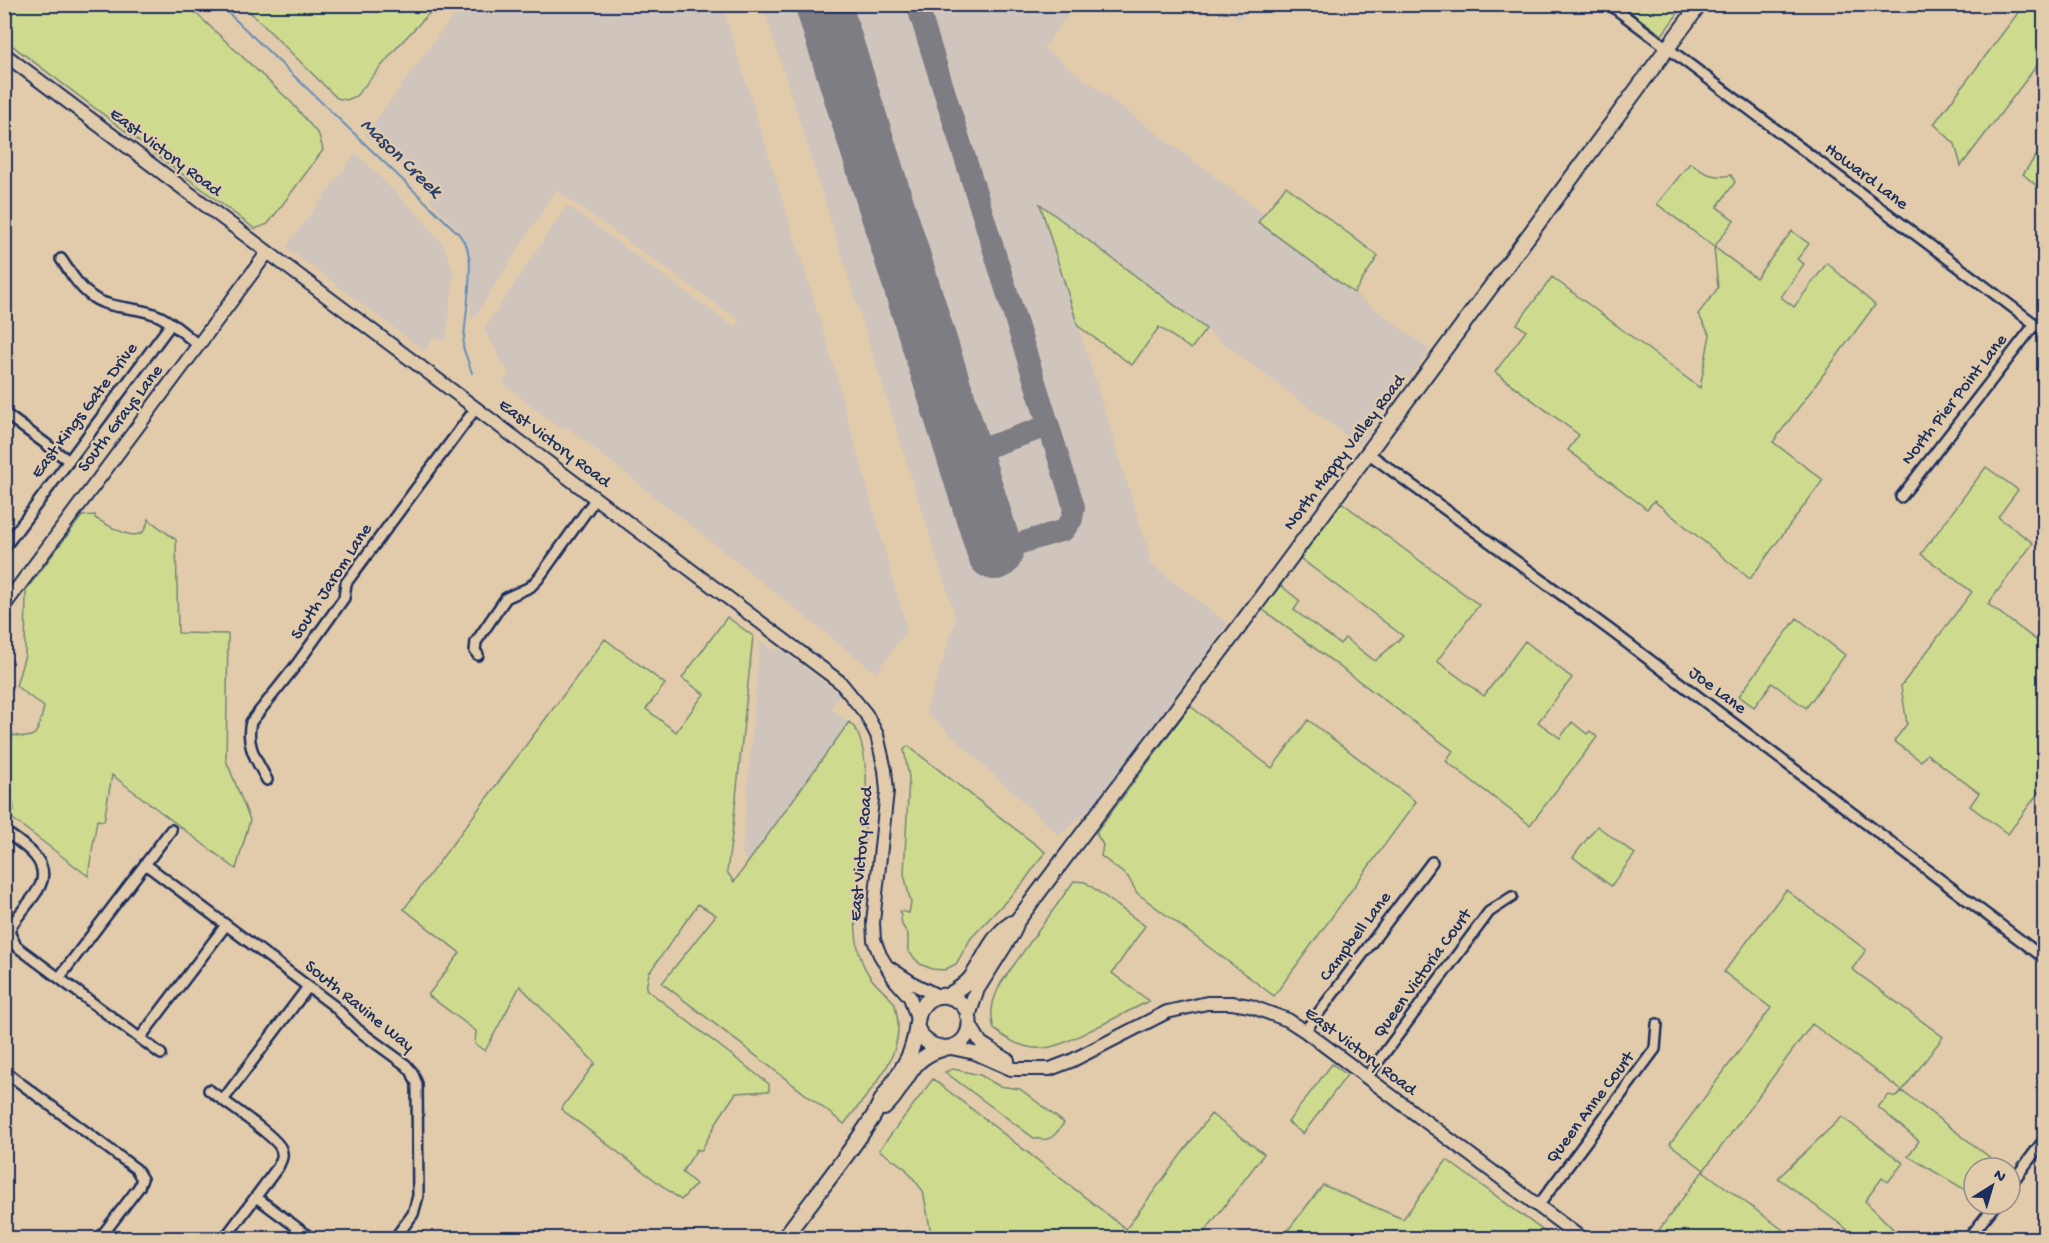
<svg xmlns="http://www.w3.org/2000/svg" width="2049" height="1243" font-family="'Gochi Hand',sans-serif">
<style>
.built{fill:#cfc5bd}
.green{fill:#cedb8f;stroke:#748576;stroke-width:1.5}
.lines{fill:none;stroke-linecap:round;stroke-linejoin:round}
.stream{stroke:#668eb9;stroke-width:2}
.taxiway{stroke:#7e7d84;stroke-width:22}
.runway{stroke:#7e7d84;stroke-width:56}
.minor-casing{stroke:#1b2f5e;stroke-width:14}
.tertiary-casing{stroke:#1b2f5e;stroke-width:16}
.secondary-casing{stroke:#1b2f5e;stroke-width:18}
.minor{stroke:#e1cbab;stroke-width:9}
.tertiary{stroke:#e1cbab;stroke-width:12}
.secondary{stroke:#e1cbab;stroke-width:14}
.labels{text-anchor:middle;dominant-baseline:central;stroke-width:4.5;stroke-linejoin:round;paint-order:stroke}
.street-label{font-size:18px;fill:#1b2f5e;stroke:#e1cbab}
.water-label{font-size:20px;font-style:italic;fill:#283f6d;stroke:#e1cbab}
</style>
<rect width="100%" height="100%" fill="#e1cbab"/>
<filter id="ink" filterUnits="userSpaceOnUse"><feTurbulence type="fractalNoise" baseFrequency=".0167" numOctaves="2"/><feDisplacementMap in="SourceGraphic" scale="12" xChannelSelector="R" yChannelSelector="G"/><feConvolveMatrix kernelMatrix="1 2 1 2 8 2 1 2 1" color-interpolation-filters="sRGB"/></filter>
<g filter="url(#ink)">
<path class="built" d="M 461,5 L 722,5 L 826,340 L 907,630 L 876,673 L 566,426 L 562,430 L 503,383 L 509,374 L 484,329 L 567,205 L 734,327 L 740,321 L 556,190 L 471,322 L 469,249 L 457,228 L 430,200 L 434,195 L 365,135 Z
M 763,5 L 1074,5 L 1043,48 L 1264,214 L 1259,222 L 1430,350 L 1359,445 L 1040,205 L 1150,556 L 1147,561 L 1228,624 L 1094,805 L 1059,835 L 926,712 L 956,619 Z
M 1220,5 L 1251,5 L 1240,19 Z
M 356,153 L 425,222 L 445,248 L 454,273 L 446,340 L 432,338 L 425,351 L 286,247 Z
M 760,640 L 774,651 L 779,648 L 840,694 L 831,709 L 849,722 L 748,863 L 742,853 Z"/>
<path class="green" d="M 4,5 L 187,5 L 292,103 L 319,135 L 323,150 L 268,224 L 255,229 L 5,40 Z
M 243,5 L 437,5 L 400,44 L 356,96 L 347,100 L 337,98 Z
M 1621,5 L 1684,5 L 1662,35 Z
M 2024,5 L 2044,5 L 2044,56 L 1961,166 L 1955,144 L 1934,124 Z
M 2044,145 L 2044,192 L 2023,174 Z
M 1690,163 C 1703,173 1714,179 1731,175 L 1735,182 L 1717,207 L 1734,220 L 1714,247 L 1756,278 L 1792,231 L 1809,244 L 1797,259 L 1804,264 L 1781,297 L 1794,307 L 1827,263 L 1875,305 L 1773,442 L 1823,480 L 1750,579 L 1654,501 L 1647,509 L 1568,450 L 1579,435 L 1495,372 L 1526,331 L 1517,324 L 1552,277 L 1700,388 L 1710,335 L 1698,314 L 1718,288 L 1714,247 L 1657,204 Z
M 1286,186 L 1378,256 L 1354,293 L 1258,222 Z
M 1040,204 L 1206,329 L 1191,349 L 1159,327 L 1132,365 L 1078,326 Z
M 1986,467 L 2018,490 L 1998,517 L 2033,543 L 1988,604 L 2044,646 L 2044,785 L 2008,834 L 1970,806 L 1979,793 L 1927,754 L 1921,761 L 1894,741 L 1907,724 L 1901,686 L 1972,592 L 1921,554 Z
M 1341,502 L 1479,605 L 1437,661 L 1484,696 L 1525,641 L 1572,678 L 1538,722 L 1560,738 L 1572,722 L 1587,734 L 1590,731 L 1597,737 L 1530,825 L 1446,761 L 1453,751 L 1262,609 L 1280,585 L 1300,601 L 1294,610 L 1340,644 L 1345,638 L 1375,661 L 1403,636 L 1300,558 Z
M 95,515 L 95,518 C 110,526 145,551 148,519 L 176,540 L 178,633 L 228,634 L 226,760 L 250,820 L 236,869 L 112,775 L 104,821 L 97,820 L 88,876 L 9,816 L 14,810 L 5,747 L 14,735 C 39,743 39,727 44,707 L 16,686 L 25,655 L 26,590 L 82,516 Z
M 727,617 L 753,636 L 733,826 L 727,872 L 734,882 L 849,722 C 881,746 860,880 855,918 C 856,942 858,964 875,983 C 880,989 889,995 894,1003 C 896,1006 896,1012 897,1016 C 905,1058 867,1094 844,1124 L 662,983 L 716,915 L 698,904 L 649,973 L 646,989 L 769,1084 L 769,1091 L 736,1093 L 719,1118 L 701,1151 L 697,1149 L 682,1172 L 696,1184 L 681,1200 L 561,1109 L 595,1063 L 520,986 L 485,1051 L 475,1044 L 476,1031 L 428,995 L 460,953 L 404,909 L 605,639 L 665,684 L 646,709 L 676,732 L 704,694 L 682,678 Z
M 1797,618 L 1845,655 L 1806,708 L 1772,683 L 1754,707 L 1739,696 Z
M 1190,706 L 1272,768 L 1308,720 L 1416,802 L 1274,996 L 1137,893 L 1128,877 L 1101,856 L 1103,845 L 1096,833 Z
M 908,746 L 1045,852 L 1023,883 L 971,938 L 956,964 L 944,970 L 932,969 L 920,964 L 908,951 L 908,934 L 902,925 L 900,911 L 909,913 L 911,903 L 904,874 L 909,777 L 904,750 Z
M 1597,826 L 1635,854 L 1611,886 L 1573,857 Z
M 1074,881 L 1085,882 L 1145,926 L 1112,973 L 1149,1001 C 1131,1010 1113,1019 1095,1028 C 1055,1048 1033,1061 994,1029 C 989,1011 993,999 1001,983 Z
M 1786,890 L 1866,950 L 1852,969 L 1943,1037 L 1902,1091 L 2004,1168 L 1974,1168 L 1974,1195 L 1908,1156 L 1919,1141 L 1878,1107 L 1889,1095 L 1897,1097 L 1902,1091 L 1812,1024 L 1704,1170 L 1670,1144 L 1771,1008 L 1724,972 Z
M 1332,1064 L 1347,1075 L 1303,1134 L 1288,1122 Z
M 953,1069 L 980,1075 L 999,1086 L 1020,1089 L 1064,1123 C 1055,1135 1051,1143 1034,1138 L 945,1072 Z
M 933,1079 L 1126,1229 L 1211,1114 L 1264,1154 L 1200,1238 L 932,1238 L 923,1191 L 905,1168 L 879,1150 Z
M 1842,1117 L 1903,1163 L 1888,1182 L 1882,1178 L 1865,1201 L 1902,1238 L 1859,1238 L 1778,1178 Z
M 1447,1160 L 1553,1238 L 1282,1238 L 1323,1185 L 1403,1219 Z
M 1703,1171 L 1794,1238 L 1670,1238 L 1659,1230 Z"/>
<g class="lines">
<path class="stream" d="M 219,4 L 459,234 L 467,247 L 470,262 L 469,288 L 463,347 L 472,373"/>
<path class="taxiway" d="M 917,4 L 1074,507 L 1072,519 L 1064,530 L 1014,545 L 991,541
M 964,455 L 1048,426"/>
<path class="runway" d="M 823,4 L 995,552"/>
<g class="minor-casing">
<path id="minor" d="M 1609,4 L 2044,331
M 61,259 C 70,272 80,289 94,298 C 112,310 141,306 161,317 C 174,324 187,336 198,345
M 4,413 L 69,461
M 1368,453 L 1610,630 L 2044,958
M 1901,497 L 2035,324
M 4,548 L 171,324
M 478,655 L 475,651 L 476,642 L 506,598 L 530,587 L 538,579 L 596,498
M 267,780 C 257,761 245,745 251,722 L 297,664 L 344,598 L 346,583 L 476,408
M 4,831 C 21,843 52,861 40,886 C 33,900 20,912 12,925 L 9,932 L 16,946 L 161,1054
M 145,864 L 334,1006 L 358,1030 L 406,1065 L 412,1072 L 417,1084 L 418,1196 L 413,1214 L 395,1238
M 59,978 L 171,830
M 1305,1031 L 1432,862
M 140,1038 L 226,925
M 4,1071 L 136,1169 L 142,1179
M 1366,1078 L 1489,912 L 1512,897
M 209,1090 C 222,1100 277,1137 281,1149 C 284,1156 281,1161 278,1167 L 225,1238
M 223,1100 L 308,987
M 2010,1185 L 2044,1140
M 256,1197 L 311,1238
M 1538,1206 L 1655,1049 L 1657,1024
M 100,1238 L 139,1187 L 142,1179
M 1969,1238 L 1996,1204"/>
</g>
<g class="tertiary-casing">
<path id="tertiary" d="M 4,54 L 840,682 L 866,714 L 877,735 L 885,770 L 887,791 L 873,922 L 874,940 L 880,955 L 895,980 L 910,997 L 917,1019
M 4,606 L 267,253
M 888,967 L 914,984 L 938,996
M 969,1023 L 981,1043 L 1008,1060
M 951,1048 L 975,1053 L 1011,1069 L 1050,1069 L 1071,1061 L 1167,1012 L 1207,1003 L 1232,1003 L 1250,1006 L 1288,1020 L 1305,1031 L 1581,1238"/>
</g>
<g class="secondary-casing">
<path id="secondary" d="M 947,996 C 955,991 963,987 970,979 C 984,961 991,936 1012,923
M 968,1016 L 977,989 L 1013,932 L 1017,921 L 1254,607 L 1700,4
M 884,1108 C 909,1086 906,1059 942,1049
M 784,1238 C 813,1199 844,1161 871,1120 C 876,1113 879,1104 884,1096 C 891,1086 898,1076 904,1065 C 909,1057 912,1049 914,1040 C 918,1027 915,1012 926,1002 C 941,989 965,998 969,1017 C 975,1051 930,1060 917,1028"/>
</g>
<use href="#minor" class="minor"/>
<use href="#tertiary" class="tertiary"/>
<use href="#secondary" class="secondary"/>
</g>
</g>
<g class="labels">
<g class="street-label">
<text transform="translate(165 153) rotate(37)">East Victory Road</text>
<text transform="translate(1866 177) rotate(37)">Howard Lane</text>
<text transform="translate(1955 400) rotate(-52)">North Pier Point Lane</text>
<text transform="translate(85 411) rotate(-53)">East Kings Gate Drive</text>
<text transform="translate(121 419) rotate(-53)">South Grays Lane</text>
<text transform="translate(554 444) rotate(37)">East Victory Road</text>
<text transform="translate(1345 453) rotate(-53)">North Happy Valley Road</text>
<text transform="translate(332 582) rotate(-57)">South Jarom Lane</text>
<text transform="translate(1717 691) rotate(37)">Joe Lane</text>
<text transform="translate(862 854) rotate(-85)">East Victory Road</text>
<text transform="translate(1356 937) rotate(-53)">Campbell Lane</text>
<text transform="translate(1423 974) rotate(-54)">Queen Victoria Court</text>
<text transform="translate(359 1007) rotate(39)">South Ravine Way</text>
<text transform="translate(1360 1052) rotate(37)">East Victory Road</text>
<text transform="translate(1591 1108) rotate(-53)">Queen Anne Court</text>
</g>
<g class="water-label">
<text transform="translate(400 159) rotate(44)">Mason Creek</text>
</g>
</g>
<rect width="2049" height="1243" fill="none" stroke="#e1cbab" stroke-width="24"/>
<rect x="12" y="12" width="2025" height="1219" fill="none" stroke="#1b2f5e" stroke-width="2" filter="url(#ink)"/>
<g transform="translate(1992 1186) rotate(37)"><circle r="28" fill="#e1cbab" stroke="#928d8c" stroke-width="1.5"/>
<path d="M0-4.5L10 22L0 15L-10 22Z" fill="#1b2f5e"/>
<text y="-9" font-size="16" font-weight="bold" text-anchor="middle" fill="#1b2f5e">N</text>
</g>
</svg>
